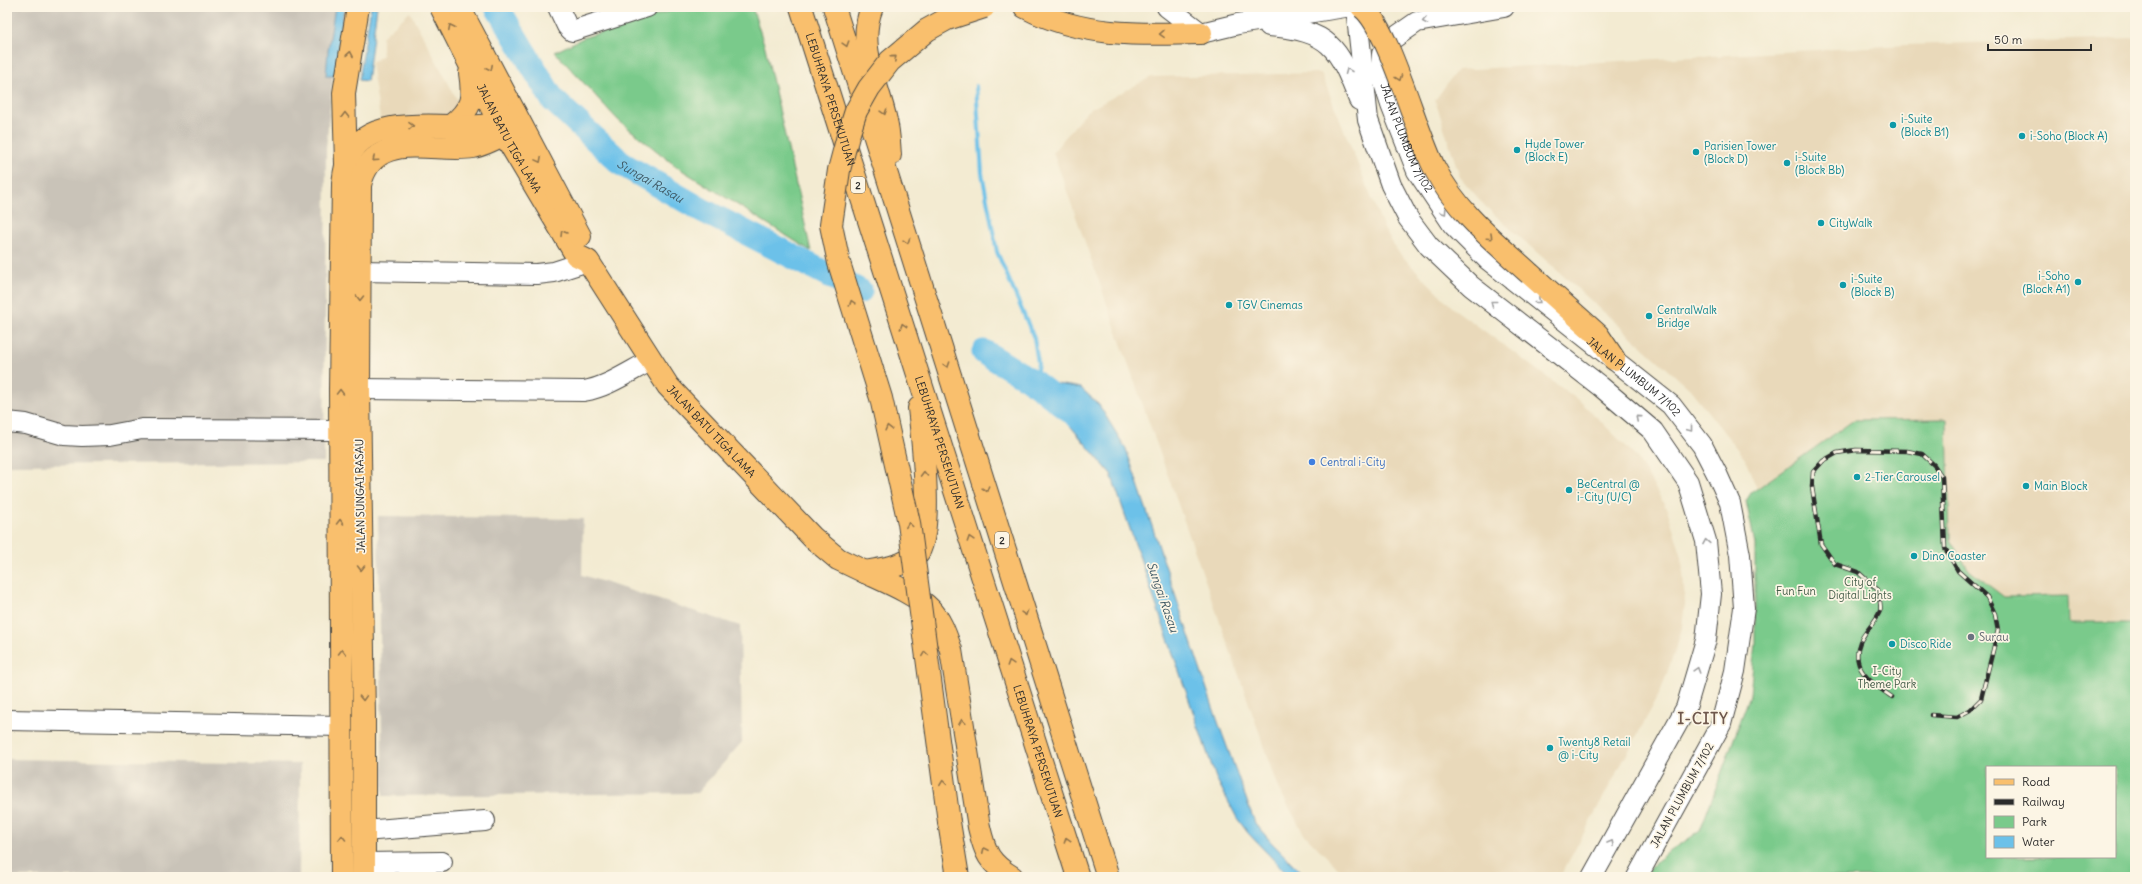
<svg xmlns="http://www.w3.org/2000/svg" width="2142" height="884" font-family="Delius,sans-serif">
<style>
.built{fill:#e9d9ba;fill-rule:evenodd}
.industrial{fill:#c9c3b8}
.green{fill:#7aca8b;stroke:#527a5b;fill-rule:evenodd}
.water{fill:#6cc1e9;stroke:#4c768a}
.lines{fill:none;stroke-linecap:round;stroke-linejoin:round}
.stream{stroke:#6cc1e9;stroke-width:4}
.river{stroke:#6cc1e9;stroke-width:25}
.minor-casing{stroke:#494844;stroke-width:22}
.major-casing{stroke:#494844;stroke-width:24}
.highway-casing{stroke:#494844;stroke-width:24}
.minor{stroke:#fff;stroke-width:20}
.major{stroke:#f9bf6d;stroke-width:22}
.highway{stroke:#f9bf6d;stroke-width:22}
.rail-casing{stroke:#2b2b2b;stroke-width:4.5}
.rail{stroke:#fcf5e5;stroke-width:3;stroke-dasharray:9;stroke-linecap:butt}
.highway-bridge-casing{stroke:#494844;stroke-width:24;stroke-linecap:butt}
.highway-bridge{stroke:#f9bf6d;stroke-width:22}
.oneway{stroke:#a0a0a0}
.oneway2{stroke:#92754c}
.culture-dot{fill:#0f9aa8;stroke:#fcf5e5;stroke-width:1.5}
.shop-dot{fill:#3f7fe0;stroke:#fcf5e5;stroke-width:1.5}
.worship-dot{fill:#6b7280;stroke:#fcf5e5;stroke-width:1.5}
.labels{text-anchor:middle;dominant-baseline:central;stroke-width:3.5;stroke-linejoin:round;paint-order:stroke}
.shield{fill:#fcf5e5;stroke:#6a6863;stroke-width:1}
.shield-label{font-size:10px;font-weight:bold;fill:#2b2b2b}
.street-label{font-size:11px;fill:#2b2b2b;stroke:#fcf5e5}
.culture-label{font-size:11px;fill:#0d838f;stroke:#fcf5e5;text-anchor:start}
.shop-label{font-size:11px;fill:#366cbe;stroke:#fcf5e5;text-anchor:start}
.park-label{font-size:11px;fill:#435b48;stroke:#fcf5e5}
.worship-label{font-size:11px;fill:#5b616d;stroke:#fcf5e5;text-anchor:start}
.water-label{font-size:12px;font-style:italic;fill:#3e5864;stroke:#fcf5e5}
.district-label{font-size:15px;font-weight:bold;letter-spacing:1px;fill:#6f584d;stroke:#fcf5e5}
</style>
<rect width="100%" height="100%" fill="#fcf5e5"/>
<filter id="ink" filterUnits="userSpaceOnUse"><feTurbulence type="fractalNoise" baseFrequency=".025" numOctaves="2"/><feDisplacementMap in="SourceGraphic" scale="8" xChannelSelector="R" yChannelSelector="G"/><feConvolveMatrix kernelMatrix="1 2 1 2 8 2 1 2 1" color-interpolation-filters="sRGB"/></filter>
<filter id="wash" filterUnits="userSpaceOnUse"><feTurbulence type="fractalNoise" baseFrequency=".012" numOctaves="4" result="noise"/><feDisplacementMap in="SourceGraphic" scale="16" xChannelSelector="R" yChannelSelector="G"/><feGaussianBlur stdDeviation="0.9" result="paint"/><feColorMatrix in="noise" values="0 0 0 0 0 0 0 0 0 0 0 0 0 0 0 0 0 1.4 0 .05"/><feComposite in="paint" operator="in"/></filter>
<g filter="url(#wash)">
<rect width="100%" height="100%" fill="#f3ebd2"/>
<path class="built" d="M 410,12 L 460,105 L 451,116 L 381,124 L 371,63 L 382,56 L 382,37 Z
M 2135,38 L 2135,877 L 1676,877 L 1762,709 L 1765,509 L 1745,459 L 1690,389 L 1485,206 L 1460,177 L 1435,100 L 1457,70 L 1906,45 ZM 1987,767 L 2115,767 L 2115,857 L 1987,857 Z
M 1321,73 L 1385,231 L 1399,253 L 1453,308 L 1582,403 L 1637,457 L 1667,509 L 1682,557 L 1685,604 L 1681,633 L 1660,693 L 1560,877 L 1347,877 L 1304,834 L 1280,791 L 1053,152 L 1087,111 L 1151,77 Z"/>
<path class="industrial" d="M 7,7 L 339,7 L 326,149 L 324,462 L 7,465 Z
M 378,516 L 583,519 L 582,575 L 740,626 L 742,742 L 697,793 L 383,796 Z
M 7,759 L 300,764 L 299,877 L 7,877 Z"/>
<path class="green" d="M 683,7 L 752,7 L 765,47 L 811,251 L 677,167 L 618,120 L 555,52 L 583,38 Z
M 1947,419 L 1950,540 L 1969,570 L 2004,597 L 2068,596 L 2069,623 L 2135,623 L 2135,877 L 1645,877 L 1656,861 L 1700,831 L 1750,695 L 1755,643 L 1755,544 L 1746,501 L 1751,493 L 1854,420 ZM 1987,767 L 2115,767 L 2115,857 L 1987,857 Z"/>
<path class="water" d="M 335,7 L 344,7 L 335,76 L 326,76 L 328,51 Z
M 371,7 L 377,7 L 367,81 L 359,80 Z
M 1051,383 L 1081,388 L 1099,405 L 1126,449 L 1219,725 L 1255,823 L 1271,842 L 1306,877 L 1290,877 L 1248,833 L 1237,818 L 1216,778 L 1111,474 L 1050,402 Z"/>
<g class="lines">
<path class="stream" d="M 1508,11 L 1531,7
M 976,86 L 982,173 L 997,252 L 1034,338 L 1038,363 L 1035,383"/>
<g class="river">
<path id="s1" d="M 497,7 L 553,100 L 622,164 L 702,210 L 860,291"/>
<path d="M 984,352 L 1035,383 L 1077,416"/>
</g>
</g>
</g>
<g filter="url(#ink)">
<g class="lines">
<g class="minor-casing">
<g id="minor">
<path d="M 558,7 L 567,26 L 572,31 L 647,7"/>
<path d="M 1167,7 L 1201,33 L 1238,24 L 1345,7"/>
<path d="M 1356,7 L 1368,120 L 1391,185 L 1408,218 L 1429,246 L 1471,286 L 1600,386 L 1653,431 L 1688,482 L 1706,541 L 1711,594 L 1706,640 L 1686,708 L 1592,877"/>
<path id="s2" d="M 1504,7 L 1417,22 L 1391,40 L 1382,54 L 1382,77 L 1391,105 L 1417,171 L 1453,225 L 1488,260 L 1671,405 L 1702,445 L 1717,474 L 1730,503 L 1740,555 L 1744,608 L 1735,671 L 1721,724 L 1637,877"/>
<path d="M 1269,26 C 1330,31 1338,46 1359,100"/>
<path d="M 360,271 L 537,274 L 554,272 L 588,261"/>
<path d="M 359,389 L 584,391 C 608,387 630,371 652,360"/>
<path d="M 7,422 L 26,424 L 64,435 L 82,436 L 110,435 L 142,429 L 340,430"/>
<path d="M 7,720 L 342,726"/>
<path d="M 364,831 L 485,821"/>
<path d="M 364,863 L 442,862"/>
</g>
</g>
<g class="major-casing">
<g id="major">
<path id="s3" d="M 441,7 L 510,144 L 576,255 L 588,261 L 668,386 L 813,538 L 838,559 L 865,572"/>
<path d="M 459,7 L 580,236"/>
<path d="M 452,125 C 472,108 474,99 470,73"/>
<path d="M 346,164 L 344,93 L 358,7"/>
<path d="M 342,877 L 340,389 L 343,184 C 344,175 345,164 350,155 C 370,113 444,129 481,126 C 493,125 504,118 515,113"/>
<path d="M 364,877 L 364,717 L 359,389 L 360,185 C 373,128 433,153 473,147 C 486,145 506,133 518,127"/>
</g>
</g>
<g class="highway-casing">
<g id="highway">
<path id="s4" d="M 801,7 L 1078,877"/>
<path d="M 834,7 L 1108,877"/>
<path d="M 872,7 C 856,47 878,82 886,121 C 889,132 889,144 890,155"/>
<path d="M 1025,7 C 1081,37 1140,35 1201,33"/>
<path d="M 1530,274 L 1598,335 L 1614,359"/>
<path d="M 865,572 C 884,581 916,594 930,609 C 941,620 946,636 951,650 L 979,827 C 985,853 989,863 1012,877"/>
<path d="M 865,572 C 882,569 903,567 917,554 C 934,537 922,435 919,408"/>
<path d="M 949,822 L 958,877"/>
</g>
</g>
<use href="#minor" class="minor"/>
<use href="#major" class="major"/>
<use href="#highway" class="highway"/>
<g class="rail-casing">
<path id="rail" d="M 1892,697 C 1873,684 1849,669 1860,642 C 1865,631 1875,623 1880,611 C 1882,605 1878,596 1878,590 L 1858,572 L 1835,564 L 1821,544 L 1812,487 L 1813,472 L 1823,461 L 1837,453 L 1856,450 L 1907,451 L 1922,454 L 1934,465 L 1942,477 L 1945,548 L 1958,571 L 1987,597 L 1995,614 L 1998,630 L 1981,699 L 1970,710 L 1957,717 L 1931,715"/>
</g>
<use href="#rail" class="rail"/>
<g class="highway-bridge-casing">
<path id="highway-bridge" d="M 1362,7 C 1389,27 1416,133 1435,169 C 1457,212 1495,242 1530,274
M 949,822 L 909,523 L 881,398 L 839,263 L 831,225 L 839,170 L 848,136 L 856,111 L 869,88 L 890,61 L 927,30 L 947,19 L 984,7"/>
</g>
<use href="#highway-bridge" class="highway-bridge"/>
</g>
<defs><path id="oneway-chevron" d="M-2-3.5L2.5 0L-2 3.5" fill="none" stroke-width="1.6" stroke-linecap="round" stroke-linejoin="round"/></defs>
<g class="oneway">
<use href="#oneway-chevron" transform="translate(1425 21) rotate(170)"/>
<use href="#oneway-chevron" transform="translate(1348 71) rotate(-112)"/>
<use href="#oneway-chevron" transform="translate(1444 212) rotate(56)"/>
<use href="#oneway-chevron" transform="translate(1538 301) rotate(39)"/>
<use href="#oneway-chevron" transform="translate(1493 303) rotate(-142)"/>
<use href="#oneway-chevron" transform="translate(1638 418) rotate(-140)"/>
<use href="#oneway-chevron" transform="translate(1690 429) rotate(52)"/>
<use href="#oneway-chevron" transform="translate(1706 542) rotate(-100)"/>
<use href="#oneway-chevron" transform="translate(1697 670) rotate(-73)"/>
<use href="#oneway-chevron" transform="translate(1611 843) rotate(-61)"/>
</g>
<g class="oneway2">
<use href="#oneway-chevron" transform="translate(451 27) rotate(-117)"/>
<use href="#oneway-chevron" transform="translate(1162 34) rotate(178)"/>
<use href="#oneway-chevron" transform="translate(846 44) rotate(73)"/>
<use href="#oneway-chevron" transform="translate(350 54) rotate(-80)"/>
<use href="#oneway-chevron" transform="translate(894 58) rotate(-41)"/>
<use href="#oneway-chevron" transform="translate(490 68) rotate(63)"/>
<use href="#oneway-chevron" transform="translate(1399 78) rotate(70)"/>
<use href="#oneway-chevron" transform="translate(884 112) rotate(72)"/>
<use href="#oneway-chevron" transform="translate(345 115) rotate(-91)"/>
<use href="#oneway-chevron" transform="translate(411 126) rotate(-1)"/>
<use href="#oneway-chevron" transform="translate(375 159) rotate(138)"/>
<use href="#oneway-chevron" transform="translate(539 160) rotate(62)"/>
<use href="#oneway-chevron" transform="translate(563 233) rotate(-121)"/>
<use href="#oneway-chevron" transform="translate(1490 237) rotate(43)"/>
<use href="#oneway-chevron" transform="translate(907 241) rotate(72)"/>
<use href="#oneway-chevron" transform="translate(360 298) rotate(91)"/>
<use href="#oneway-chevron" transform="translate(852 303) rotate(-107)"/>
<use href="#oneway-chevron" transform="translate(903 326) rotate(-108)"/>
<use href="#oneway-chevron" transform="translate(947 365) rotate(72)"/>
<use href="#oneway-chevron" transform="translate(340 392) rotate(-90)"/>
<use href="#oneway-chevron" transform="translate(888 428) rotate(-104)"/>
<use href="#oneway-chevron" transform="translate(924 474) rotate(-91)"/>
<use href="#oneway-chevron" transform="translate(986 489) rotate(72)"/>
<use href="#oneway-chevron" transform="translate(340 522) rotate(-90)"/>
<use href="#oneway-chevron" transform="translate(909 525) rotate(-98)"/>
<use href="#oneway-chevron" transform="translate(970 539) rotate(-108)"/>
<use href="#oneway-chevron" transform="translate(361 568) rotate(90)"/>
<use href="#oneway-chevron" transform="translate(1025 613) rotate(72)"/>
<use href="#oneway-chevron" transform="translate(342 652) rotate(-90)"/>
<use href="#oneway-chevron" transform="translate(925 654) rotate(-98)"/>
<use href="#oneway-chevron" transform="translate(1010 663) rotate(-108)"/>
<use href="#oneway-chevron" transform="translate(363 698) rotate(88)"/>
<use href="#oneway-chevron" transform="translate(962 722) rotate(-99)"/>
<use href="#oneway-chevron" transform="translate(943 783) rotate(-98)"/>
<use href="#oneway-chevron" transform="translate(342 838) rotate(-90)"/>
<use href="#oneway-chevron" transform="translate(1067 840) rotate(-108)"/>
<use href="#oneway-chevron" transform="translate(985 850) rotate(-115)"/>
</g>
</g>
<g class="culture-dot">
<circle cx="1893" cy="125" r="4"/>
<circle cx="2022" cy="136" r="4"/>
<circle cx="1517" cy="150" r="4"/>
<circle cx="1696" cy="152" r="4"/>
<circle cx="1787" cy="163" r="4"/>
<circle cx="1821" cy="223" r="4"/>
<circle cx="2078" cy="282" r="4"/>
<circle cx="1843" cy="285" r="4"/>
<circle cx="1229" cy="305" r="4"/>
<circle cx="1649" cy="316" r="4"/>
<circle cx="1857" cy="477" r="4"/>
<circle cx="2026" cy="486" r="4"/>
<circle cx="1569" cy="490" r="4"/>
<circle cx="1914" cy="556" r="4"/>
<circle cx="1892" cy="644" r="4"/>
<circle cx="1550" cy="748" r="4"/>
</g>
<circle class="shop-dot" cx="1312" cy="462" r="4"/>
<circle class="worship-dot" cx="1971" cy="637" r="4"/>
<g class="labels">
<g class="shield">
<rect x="851" y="177" width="14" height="16" rx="3"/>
<rect x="995" y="532" width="14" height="16" rx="3"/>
</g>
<g class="shield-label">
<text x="858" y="185">2</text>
<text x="1002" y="540">2</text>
</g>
<g class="street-label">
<text stroke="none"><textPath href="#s4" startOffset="97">LEBUHRAYA PERSEKUTUAN</textPath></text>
<text stroke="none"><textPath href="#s2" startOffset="225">JALAN PLUMBUM 7/102</textPath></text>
<text stroke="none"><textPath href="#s3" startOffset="148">JALAN BATU TIGA LAMA</textPath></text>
<text stroke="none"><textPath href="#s2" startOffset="561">JALAN PLUMBUM 7/102</textPath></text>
<text stroke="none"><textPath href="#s3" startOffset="507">JALAN BATU TIGA LAMA</textPath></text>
<text stroke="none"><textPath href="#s4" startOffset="457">LEBUHRAYA PERSEKUTUAN</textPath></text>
<text transform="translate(360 496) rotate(-91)">JALAN SUNGAI RASAU</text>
<text stroke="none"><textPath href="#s4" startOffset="781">LEBUHRAYA PERSEKUTUAN</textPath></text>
<text transform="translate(1682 795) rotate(-61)">JALAN PLUMBUM 7/102</text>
</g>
<g class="culture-label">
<text x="1901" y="119">i-Suite<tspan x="1901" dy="13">(Block B1)</tspan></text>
<text x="2030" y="136">i-Soho (Block A)</text>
<text x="1525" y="144">Hyde Tower<tspan x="1525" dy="13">(Block E)</tspan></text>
<text x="1704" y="146">Parisien Tower<tspan x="1704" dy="13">(Block D)</tspan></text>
<text x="1795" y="157">i-Suite<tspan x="1795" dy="13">(Block Bb)</tspan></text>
<text x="1829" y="223">CityWalk</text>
<text x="2070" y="276" text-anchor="end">i-Soho<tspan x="2070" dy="13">(Block A1)</tspan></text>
<text x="1851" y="279">i-Suite<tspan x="1851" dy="13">(Block B)</tspan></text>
<text x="1237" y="305">TGV Cinemas</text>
<text x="1657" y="310">CentralWalk<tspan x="1657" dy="13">Bridge</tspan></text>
<text x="1865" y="477">2-Tier Carousel</text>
<text x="1577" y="484">BeCentral @<tspan x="1577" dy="13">i-City (U/C)</tspan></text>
<text x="2034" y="486">Main Block</text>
<text x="1922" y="556">Dino Coaster</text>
<text x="1900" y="644">Disco Ride</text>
<text x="1558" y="742">Twenty8 Retail<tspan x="1558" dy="13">@ i-City</tspan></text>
</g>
<g class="shop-label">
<text x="1320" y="462">Central i-City</text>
</g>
<g class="park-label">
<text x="1860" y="582">City of<tspan x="1860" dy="13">Digital Lights</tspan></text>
<text x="1796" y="591">Fun Fun</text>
<text x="1887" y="671">I-City<tspan x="1887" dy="13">Theme Park</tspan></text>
</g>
<g class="worship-label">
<text x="1979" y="637">Surau</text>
</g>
<g class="water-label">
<text stroke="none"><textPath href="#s1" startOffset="236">Sungai Rasau</textPath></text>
<text transform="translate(1163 597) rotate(71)">Sungai Rasau</text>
</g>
<g class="district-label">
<text x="1703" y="718">I-CITY</text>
</g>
</g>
<rect width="2142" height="884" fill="none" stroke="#fcf5e5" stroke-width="24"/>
<rect x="1986" y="766" width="130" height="92" fill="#fcf5e5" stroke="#a8a49b"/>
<rect x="1994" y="779" width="20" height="6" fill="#f9bf6d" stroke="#a8a49b"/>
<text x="2022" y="786" font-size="12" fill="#2b2b2b">Road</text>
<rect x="1994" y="799" width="20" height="6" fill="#2b2b2b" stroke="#a8a49b"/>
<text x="2022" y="806" font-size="12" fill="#2b2b2b">Railway</text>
<rect x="1994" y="816" width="20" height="12" fill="#7aca8b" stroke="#a8a49b"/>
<text x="2022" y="826" font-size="12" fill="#2b2b2b">Park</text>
<rect x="1994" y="836" width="20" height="12" fill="#6cc1e9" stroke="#a8a49b"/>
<text x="2022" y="846" font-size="12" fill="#2b2b2b">Water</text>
<path d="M1988 44v6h103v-6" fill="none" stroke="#2b2b2b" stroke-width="2"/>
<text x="1994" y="44" font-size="12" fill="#2b2b2b" stroke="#fcf5e5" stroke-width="3" paint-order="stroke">50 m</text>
</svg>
